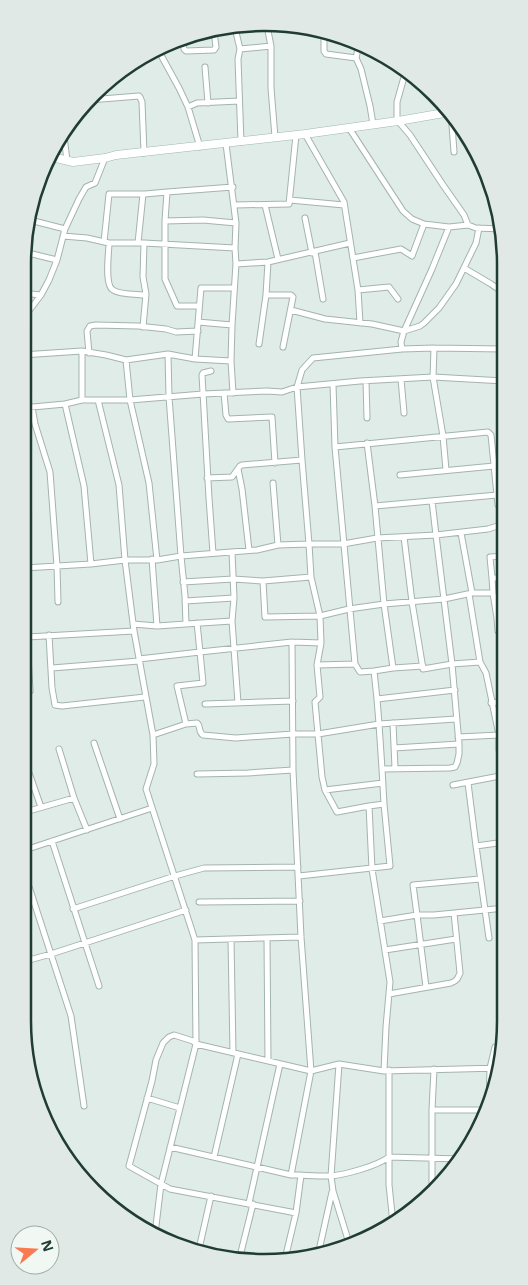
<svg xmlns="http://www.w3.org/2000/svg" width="528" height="1285" font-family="'Open Sans',sans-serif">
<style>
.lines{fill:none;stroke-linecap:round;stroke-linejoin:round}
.street-casing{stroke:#a3b4ae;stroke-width:7}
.secondary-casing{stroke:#9eb8af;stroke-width:9}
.street{stroke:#fff;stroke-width:5}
.secondary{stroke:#fff;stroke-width:8}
.rim{fill:none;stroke:#203d35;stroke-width:2.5}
</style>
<rect width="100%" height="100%" fill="#e0ece7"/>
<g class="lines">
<g class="street-casing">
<path id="street" d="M 267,26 L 271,46 L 271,88 L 275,137
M 234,27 L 235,28 L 240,49 L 238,59 L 241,142
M 324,33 L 324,51 L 326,54 L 356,58
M 182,41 L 184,49 L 186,51 L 214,50 L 216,47 L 214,32
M 359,44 L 356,58 L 361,69 L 370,106 L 373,124
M 240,49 L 271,46
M 162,57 L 179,88 L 188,107 L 200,147
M 205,67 L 208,103
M 406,70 L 397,102 L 397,117 L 398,121 L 410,135 L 443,185 L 464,215 L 468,225 L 476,228 L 502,229
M 89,100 L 139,96 L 140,97 L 142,102 L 144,153
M 188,107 L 197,103 L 239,101
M 451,112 L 454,152
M 349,128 L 403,211 L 412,219 L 424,224
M 305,134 L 344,202 L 358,290 L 389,287 L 398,299
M 64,137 L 67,160
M 226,144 L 236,223 L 235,248 L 236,264 L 232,325 L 231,361 L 233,393
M 479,160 L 481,160
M 290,200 L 344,205
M 235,205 L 289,204 L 296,135
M 265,205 L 278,259
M 305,218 L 312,253
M 30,220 L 65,229
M 165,221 L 203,220 L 236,223
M 63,236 L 87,238 L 109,243 L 144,243 L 235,248
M 104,242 L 109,194 L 145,194 L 167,192
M 109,243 C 109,252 104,285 113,290 C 120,295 137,294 145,295
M 138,243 L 143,194
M 24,252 L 57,260
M 315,252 L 323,299
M 353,258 L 401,249 L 412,256 L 424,224 L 449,227
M 268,262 L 266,295 L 291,295 L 293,297 L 283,347
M 236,264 L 268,262 L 350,243
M 464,268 L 491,284 L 504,293
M 358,290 L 360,323
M 22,293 L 41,295
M 199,306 L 177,306 L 165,279 L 165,221 L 167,192 L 233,187
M 291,310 L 325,319 L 372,324 L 404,331 L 420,326 L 424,323 L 439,308 L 456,284 L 476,243 L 479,228
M 22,320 L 41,295 L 49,280 L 57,260 L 65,229 L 79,199 L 86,187 L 95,183 L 105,158
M 198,322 L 232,325
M 143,327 L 146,294 L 143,277 L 144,243
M 503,327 L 504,350
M 259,344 L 266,295
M 434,348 L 504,349
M 402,349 L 401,342 L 404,331 L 432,269 L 449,227 L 468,225
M 82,351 L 82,400
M 89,353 L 87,331 L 90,326 L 96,325 L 138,326 L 166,329 L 176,332 L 198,331
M 22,355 L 82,351 L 106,355 L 126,360 L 168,354 L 195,359 L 231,361
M 195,359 L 201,288 L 234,288
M 126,360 L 130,400 L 149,483 L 157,560
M 211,371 L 203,373 L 202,375 L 209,498 L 213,553
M 401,379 L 404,413
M 366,381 L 367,418
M 333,384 L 335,447 L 355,664 L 360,672 L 374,671
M 224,393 L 226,415 L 228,419 L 272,417 L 275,463
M 98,400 L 119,485 L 125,560 L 134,631 L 153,735 L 154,764 L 146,789 L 195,940 L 301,937
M 65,404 L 82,400 L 130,400 L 203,394 L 267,391 L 282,392 L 297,387 L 360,381 L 433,377 L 504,381
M 32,407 L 35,424 L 50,472 L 57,566 L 58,602
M 22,408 L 65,404 L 84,486 L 91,564 L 24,568
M 367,443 L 375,506
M 335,447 L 488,432 L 491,435 L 498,505 L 502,510 L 504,510
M 238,469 L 242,489 L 249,550
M 446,470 L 443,436 L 433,377 L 434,348 L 402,349 L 313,358 L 302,370 L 297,387 L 302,460 L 309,544 L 343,544 L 377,538 L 436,535 L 452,664 L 480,662 L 486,673 L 499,735 L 499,750 L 505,769
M 400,475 L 494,466
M 207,478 L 232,477 L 240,466 L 242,465 L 302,460
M 273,483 L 278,545
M 432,501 L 436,535 L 488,529 L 504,524
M 461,533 L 472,593
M 152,559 L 157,626
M 91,564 L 125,560 L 157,560 L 181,556 L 169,397 L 168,354
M 23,569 L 24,568 L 27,637 L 134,631
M 311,577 L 320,616 L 265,617 L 263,581 Z
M 492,578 L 490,557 L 504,556
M 183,582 L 233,579 L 263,581
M 493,593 L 497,618 L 498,631
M 469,594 L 480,662
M 234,598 L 232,621 L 238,703
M 185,601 L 234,598 L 232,552
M 232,621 L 186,624 L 185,596 L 181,556 L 257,550 L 278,545 L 309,544 L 311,577
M 133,624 L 157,626 L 186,624
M 49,635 L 52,688 L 55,705 L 62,706 L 145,697
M 22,638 L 27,637 L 30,691
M 139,659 L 200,652 L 197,623
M 317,665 L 355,664
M 52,668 L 139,661
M 393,668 L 423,666
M 455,690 L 377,699 L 374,671 L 393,668 L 384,604 L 375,506 L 497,495
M 377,699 L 379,724 L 456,719
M 491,703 L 505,701
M 205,704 L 293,701
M 393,723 L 395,768
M 186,724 L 197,723 C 201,726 198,732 203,735 L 236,738 L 293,734 L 318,734 L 379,724 L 382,769
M 153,735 L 186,724 L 177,686 L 203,683 L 200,652 L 292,642
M 458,737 L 499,735
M 94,743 L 120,819
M 394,748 L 459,744
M 59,749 L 74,798 L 87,830
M 22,753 L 41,807
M 197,774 L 248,773 L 293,770
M 383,783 L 325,790 L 322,777 L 315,702 L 320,697 L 317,665 L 321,643 L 320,616 L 349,609 L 384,604 L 444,599 L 472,593 L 493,593 L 492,578 L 504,578
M 468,783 L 476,846 L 505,842
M 453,785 L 505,775
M 325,790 L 337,812 L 369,806
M 384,804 L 369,806 L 372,869 L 390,982 L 386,1027 L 384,1071
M 22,813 L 74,798
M 52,841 L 99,986
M 476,846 L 489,938
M 22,851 L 152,808
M 22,865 L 71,1016 L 84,1106
M 299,876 L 390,866 L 384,804 L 382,769 L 450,768 L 455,767 L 457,763 L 459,754 L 459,744 L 452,664 L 423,669 L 412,602 L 404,537
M 480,879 L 413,885 L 417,915 L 434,915 L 505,908
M 199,902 L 300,901
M 73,909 L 175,876 L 204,868 L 298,867
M 380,921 L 417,915 L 426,987
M 267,938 L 268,1061
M 231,939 L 233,1053
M 385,950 L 456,939
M 22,962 L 51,954 L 186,910
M 389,994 L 451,983 C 457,981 458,978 460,973 L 454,913
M 339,1064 L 331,1176 L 333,1191 L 349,1243
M 389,1070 L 389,1185 L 393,1223
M 147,1098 L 180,1108
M 489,1105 L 490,1068 L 495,1047
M 432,1110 L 487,1110
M 170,1147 L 291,1175
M 214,1157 L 238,1054
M 301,1175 C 310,1176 320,1176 329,1176 C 345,1175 377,1166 389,1157 L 460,1159
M 432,1189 L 432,1110 L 434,1069
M 249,1203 L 280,1064
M 296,1213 L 170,1189 L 129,1166 L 152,1081 L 156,1060 L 163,1043 L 169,1037 L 174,1035 L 193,1041 L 196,1044 L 311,1071 L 339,1064 L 384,1071 L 498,1068
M 155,1234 L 161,1184 L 196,1044 L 195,940
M 199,1249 L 211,1196
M 318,1255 L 332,1192
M 285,1259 L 296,1213 L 301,1175 L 291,1175 L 311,1071 L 301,937 L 293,770 L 292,642 L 321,643
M 239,1260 L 253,1204"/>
</g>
<g class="secondary-casing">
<path id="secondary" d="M 52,157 L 73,162 L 105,158 L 116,155 L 305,134 L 398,121 L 450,112"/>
</g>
<use href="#street" class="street"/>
<use href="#secondary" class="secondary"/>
</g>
<path d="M0 0H528V1285H0ZM264 31H264A233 233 0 0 1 497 264V1021A233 233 0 0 1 264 1254H264A233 233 0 0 1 31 1021V264A233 233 0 0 1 264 31Z" fill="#e0e9e5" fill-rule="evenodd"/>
<path class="rim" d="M264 31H264A233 233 0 0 1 497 264V1021A233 233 0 0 1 264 1254H264A233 233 0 0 1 31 1021V264A233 233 0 0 1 264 31Z"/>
<g transform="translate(35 1250) rotate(72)"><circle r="24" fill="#f1f8f4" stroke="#9dada8"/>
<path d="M0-4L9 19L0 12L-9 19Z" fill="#f97951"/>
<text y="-8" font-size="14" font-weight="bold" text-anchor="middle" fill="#203d35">N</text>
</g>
</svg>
